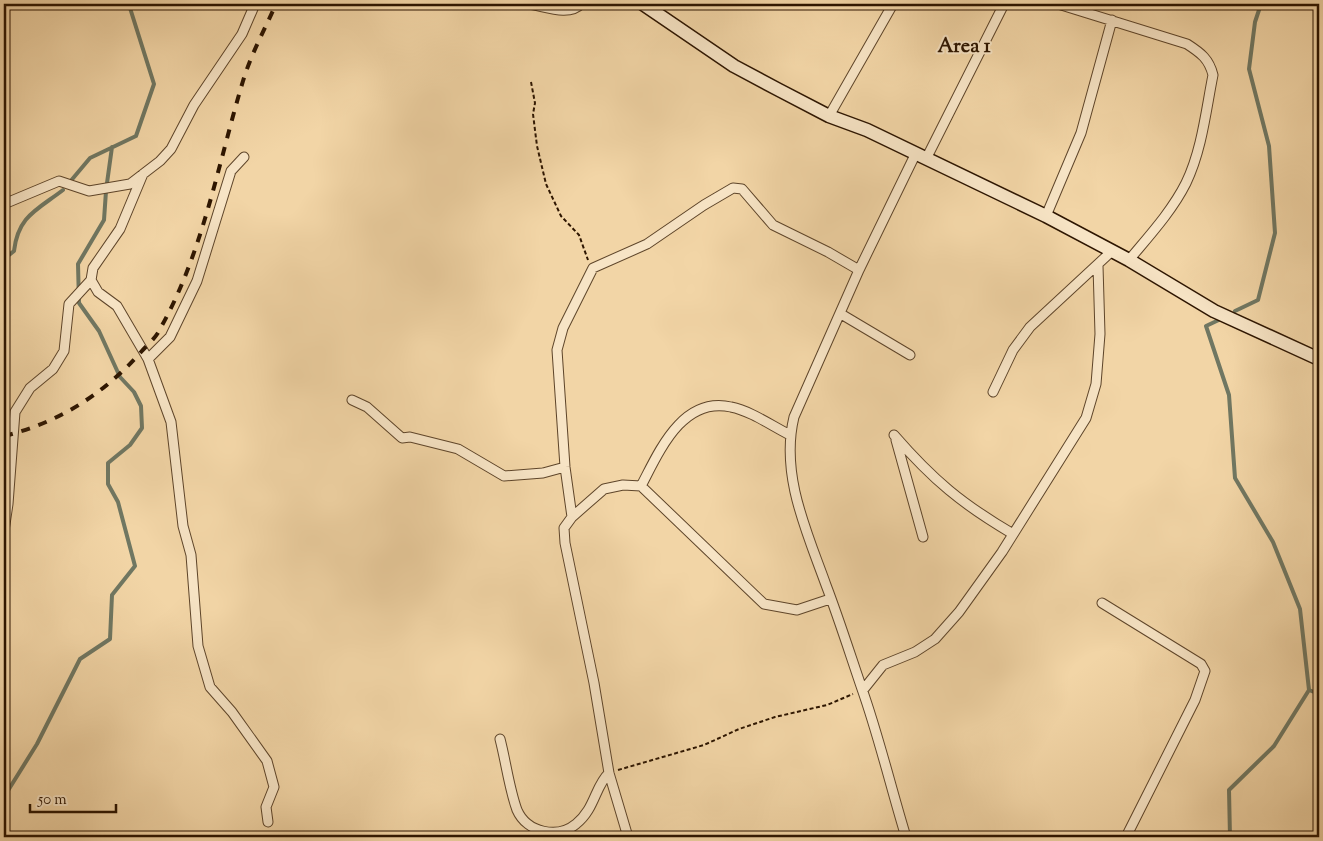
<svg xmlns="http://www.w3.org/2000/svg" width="1323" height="841" font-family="'Sorts Mill Goudy',serif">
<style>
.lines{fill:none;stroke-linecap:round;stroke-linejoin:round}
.stream{stroke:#707762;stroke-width:4}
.minor-casing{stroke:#5e452a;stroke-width:11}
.secondary-casing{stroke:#2d1500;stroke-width:15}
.path{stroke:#2d1500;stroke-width:2;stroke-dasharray:4 2.5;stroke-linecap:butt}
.minor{stroke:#f7e4c5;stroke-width:9}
.secondary{stroke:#f7e4c5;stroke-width:12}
.rail{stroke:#2d1500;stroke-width:4;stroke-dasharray:9 9;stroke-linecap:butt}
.labels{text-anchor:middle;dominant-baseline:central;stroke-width:4;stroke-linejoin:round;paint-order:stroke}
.quarter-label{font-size:20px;font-weight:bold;fill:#2d1500;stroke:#f7e4c5}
</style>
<rect width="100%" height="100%" fill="#f2d5a6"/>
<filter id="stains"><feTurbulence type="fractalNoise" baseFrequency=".004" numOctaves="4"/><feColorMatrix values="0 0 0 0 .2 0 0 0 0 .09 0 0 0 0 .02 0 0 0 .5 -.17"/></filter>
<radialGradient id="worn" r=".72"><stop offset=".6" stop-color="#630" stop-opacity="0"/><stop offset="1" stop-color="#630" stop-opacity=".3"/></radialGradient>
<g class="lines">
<path class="stream" d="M 69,183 L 90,158 L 136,136 L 154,84 L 130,8 L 132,4
M 107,183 L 112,147
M 4,259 L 14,251 C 18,216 37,210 63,190
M 1235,311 L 1258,300 L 1275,233 L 1269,146 L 1249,69 L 1255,22 L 1261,4
M 1223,318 L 1206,326 L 1229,395 L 1235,478 L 1273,542 L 1300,609 L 1309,690 L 1274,746 L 1229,790 L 1230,837
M 1309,690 L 1319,694
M 4,797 L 37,744 L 80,659 L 110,639 L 112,595 L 135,566 L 118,502 L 108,484 L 108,463 L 130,445 L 142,428 L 141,406 L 134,392 L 120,377 L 99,331 L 79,303 L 78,264 L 104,220 L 106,191"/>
<g class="minor-casing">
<path id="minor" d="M 528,4 C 544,6 569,17 581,4
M 1058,4 L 1187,44 C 1201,53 1209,59 1213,75 C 1206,110 1202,150 1186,183 C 1172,211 1149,236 1129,260
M 829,116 L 893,4
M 926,159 L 1004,4
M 143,174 L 120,229 L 93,268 L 91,280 L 98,292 L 117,306 L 148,359 L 170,337 L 197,281 L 231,171 L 244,157
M 4,204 L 59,181 L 89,191 L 130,184 L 160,161 L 171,149 L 194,105 L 242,34 L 255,4
M 1046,216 L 1081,133 L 1112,20
M 841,314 L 910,355
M 148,359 L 171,422 L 183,526 L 191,555 L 198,646 L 210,687 L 232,712 L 267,761 L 274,787 L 266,807 L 268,822
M 993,392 L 1013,350 L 1030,327 L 1112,251
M 352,400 L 367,407 L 402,438 L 410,437 L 458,449 L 504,476 L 543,473 L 565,467
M 894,435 C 933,480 962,504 1013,534
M 896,440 L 923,537
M 641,486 C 659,452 682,396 731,407 C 751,411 772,426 790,435
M 572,517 L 565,467 L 557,350 L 563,328 L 593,268 L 647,244 L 704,205 L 733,188 L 742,189 L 773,225 L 828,252 L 859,270
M 4,531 L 8,504 L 15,412 L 30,388 L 53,369 L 64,351 L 69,304 L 91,280
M 1102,603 L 1201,664 L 1205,671 L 1195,700 L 1126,837
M 863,690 L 883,665 L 915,652 L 935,639 L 959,612 L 1002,552 L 1086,418 L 1096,384 L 1100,334 L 1098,266
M 500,739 C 506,762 509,788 517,810 C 527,833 558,839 576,824 C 595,809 595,786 609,773
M 628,837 L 609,773 L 594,683 L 565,543 L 564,528 L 572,517 L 604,489 L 623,485 L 641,486 L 764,604 L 797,610 L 830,599
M 906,837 C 891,788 879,737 862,689 C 850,654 839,619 826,585 C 807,532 780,475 794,417 L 859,270 L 915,155"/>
</g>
<g class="secondary-casing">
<path id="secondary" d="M 643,4 L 734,66 L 779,90 L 829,116 L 867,130 L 1046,216 L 1129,260 L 1214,311 L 1319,359"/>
</g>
<path class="path" d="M 531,82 L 535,103 L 533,114 L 537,146 L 546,184 L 561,216 L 579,235 L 588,260
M 618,770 L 704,745 L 739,729 L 775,717 L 827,705 L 853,694"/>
<use href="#minor" class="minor"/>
<use href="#secondary" class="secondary"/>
<path class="rail" d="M 4,436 C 58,423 104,394 141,352 C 147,345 156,338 160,329 C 203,253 218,164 243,81 C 251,54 265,29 276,4"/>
</g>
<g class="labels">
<g class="quarter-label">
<text x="964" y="47">Area 1</text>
</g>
</g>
<rect width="1323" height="841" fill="none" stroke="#f2d5a6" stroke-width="20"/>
<rect x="5" y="5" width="1313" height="831" fill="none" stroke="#2d1500" stroke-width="2.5"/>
<rect x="10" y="10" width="1303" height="821" fill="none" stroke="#2d1500"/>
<path d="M30 804v8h86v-8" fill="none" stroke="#2d1500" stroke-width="2.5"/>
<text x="38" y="804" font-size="15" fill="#2d1500" stroke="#f7e4c5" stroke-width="4" paint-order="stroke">50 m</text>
<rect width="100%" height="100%" filter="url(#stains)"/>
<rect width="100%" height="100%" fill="url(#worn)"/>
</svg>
